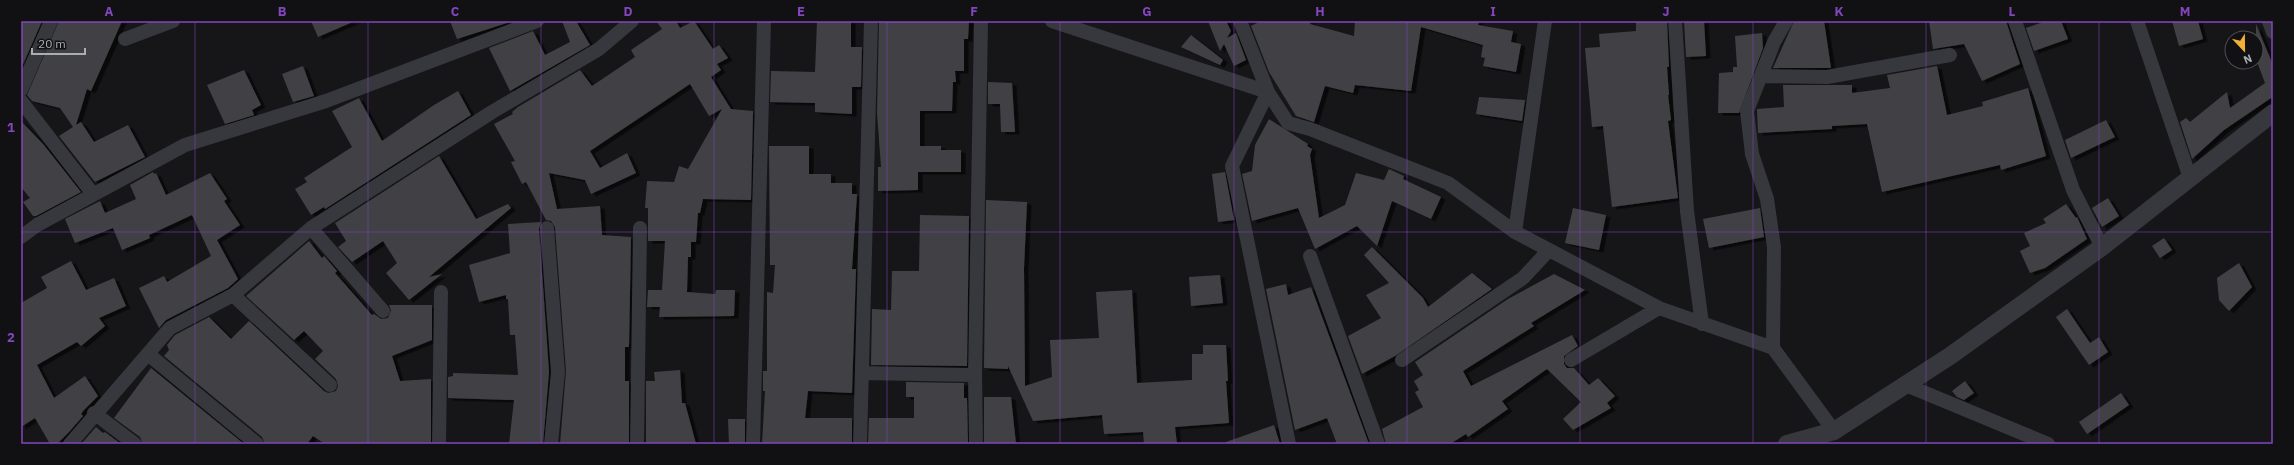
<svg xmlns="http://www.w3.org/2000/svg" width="2294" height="465" font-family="'IBM Plex Sans',sans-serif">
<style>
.building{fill:#404145;filter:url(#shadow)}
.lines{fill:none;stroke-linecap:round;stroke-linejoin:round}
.minor{stroke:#37383d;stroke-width:14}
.tertiary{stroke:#37383d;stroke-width:18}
.grid{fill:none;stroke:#8446be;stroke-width:1;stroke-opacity:0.55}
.neatline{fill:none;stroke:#8446be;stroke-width:1.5}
.grid-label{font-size:13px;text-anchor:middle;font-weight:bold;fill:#8446be}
</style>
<defs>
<filter id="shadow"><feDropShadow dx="4.5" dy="2.5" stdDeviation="0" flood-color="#0009"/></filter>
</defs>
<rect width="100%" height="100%" fill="#161618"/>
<path class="building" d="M 21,21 L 42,21 L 21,69 Z
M 59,21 L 122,21 L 91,91 L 87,89 L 76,125 L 81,122 L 94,142 L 128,125 L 145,157 L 95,182 L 59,136 L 73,127 L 60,108 L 32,101 L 27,95 Z
M 311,21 L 355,21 L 318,37 Z
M 450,21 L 513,21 L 457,39 Z
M 562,21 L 576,21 L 590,45 L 510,91 L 489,48 L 533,31 L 545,55 L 570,42 Z
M 656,21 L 676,21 L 680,28 L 694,21 L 713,49 L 719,45 L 728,58 L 717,64 L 721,70 L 711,77 L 729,106 L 731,109 L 753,111 L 751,200 L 703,199 L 700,213 L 698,213 L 696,242 L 691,242 L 691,257 L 688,257 L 687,292 L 715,294 L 716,290 L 735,290 L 734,316 L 659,317 L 660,307 L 647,307 L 648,290 L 662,290 L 665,241 L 648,241 L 648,208 L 645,208 L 647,181 L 674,182 L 679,166 L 688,169 L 722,109 L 709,116 L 690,84 L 590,151 L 600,168 L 627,153 L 636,173 L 591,194 L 585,180 L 549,173 L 557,209 L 600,206 L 602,235 L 631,237 L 629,347 L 625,347 L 625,381 L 629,381 L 629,444 L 560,444 L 566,371 L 555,227 L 551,221 L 546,220 L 526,182 L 522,184 L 511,162 L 515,161 L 494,124 L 513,114 L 512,112 L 518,107 L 580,70 L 592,86 L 635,57 L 631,50 L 662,29 Z
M 817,21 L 851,21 L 851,47 L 862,47 L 861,87 L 852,87 L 852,114 L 815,112 L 815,103 L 770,102 L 771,71 L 815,72 Z
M 879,21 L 969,21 L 968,39 L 964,39 L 964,71 L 955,71 L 956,82 L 953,82 L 952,111 L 920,111 L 920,146 L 941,146 L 941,150 L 961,150 L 961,172 L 918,172 L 918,190 L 878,191 L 878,167 L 881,167 L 877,113 Z
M 1208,21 L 1226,21 L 1231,31 L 1227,38 L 1236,33 L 1246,60 L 1234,66 L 1224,44 L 1220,51 Z
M 1261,21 L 1311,21 L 1310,24 L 1354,36 L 1355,21 L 1479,21 L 1478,25 L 1513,31 L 1511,42 L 1521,44 L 1516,72 L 1483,66 L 1485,58 L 1481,57 L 1483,45 L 1421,27 L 1411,91 L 1355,85 L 1353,93 L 1325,86 L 1314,122 L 1296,116 L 1269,72 L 1251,26 Z
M 1636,21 L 1667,21 L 1669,67 L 1667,67 L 1669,95 L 1668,95 L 1671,120 L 1668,121 L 1678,198 L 1612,207 L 1603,126 L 1592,127 L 1585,48 L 1600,47 L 1599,34 L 1636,31 Z
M 1684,21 L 1704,21 L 1706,56 L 1686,57 Z
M 1794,21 L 1824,21 L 1831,68 L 1773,68 Z
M 1929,21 L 2006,21 L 2020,64 L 1982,81 L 1964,44 L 1933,49 Z
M 2046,21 L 2061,21 L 2068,39 L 2034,51 L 2026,28 Z
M 2172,21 L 2198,21 L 2203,39 L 2179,46 Z
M 2256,24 L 2273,65 L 2273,100 L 2271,98 L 2224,130 L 2192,159 L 2180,122 L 2186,118 L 2190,122 L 2227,92 L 2230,108 L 2265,83 L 2256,59 Z
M 1762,33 L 1763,48 L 1739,113 L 1718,113 L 1719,73 L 1733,72 L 1733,67 L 1737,67 L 1735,36 Z
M 1191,35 L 1223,60 L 1220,65 L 1181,47 Z
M 303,66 L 314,96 L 293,102 L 282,74 Z
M 1937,66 L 1947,115 L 1983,106 L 1982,102 L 2028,88 L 2046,156 L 2001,170 L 2000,165 L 1882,192 L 1867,124 L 1832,126 L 1832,129 L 1758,133 L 1757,109 L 1784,107 L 1783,85 L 1852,85 L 1852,93 L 1890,88 L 1887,75 Z
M 244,70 L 261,105 L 252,110 L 254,115 L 225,124 L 207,85 Z
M 988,82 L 1012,83 L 1015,132 L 1001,132 L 1000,104 L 988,104 Z
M 458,91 L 471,115 L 325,209 L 324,207 L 311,215 L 295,189 L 307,182 L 304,178 L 352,147 L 332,111 L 359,98 L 382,141 L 434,105 Z
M 1479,97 L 1525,100 L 1522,121 L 1476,114 Z
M 1269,119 L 1308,144 L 1307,146 L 1312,149 L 1310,155 L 1319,218 L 1345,205 L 1356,173 L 1384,180 L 1389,169 L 1404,176 L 1403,179 L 1441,197 L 1431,219 L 1392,201 L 1377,246 L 1357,226 L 1315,249 L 1298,208 L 1252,221 L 1242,174 L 1252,171 L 1255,145 Z
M 2106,120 L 2115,137 L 2071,158 L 2065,140 Z
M 21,121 L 43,144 L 81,192 L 36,216 L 33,216 L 23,202 L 30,198 L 21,187 Z
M 769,146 L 809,146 L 809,174 L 831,174 L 831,183 L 852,183 L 852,194 L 857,194 L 852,269 L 856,269 L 852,393 L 808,391 L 805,418 L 852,418 L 852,444 L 762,444 L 765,391 L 763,391 L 763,371 L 767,371 L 767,292 L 773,293 L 775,265 L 770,265 Z
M 439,156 L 476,219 L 508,204 L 511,208 L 429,277 L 442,274 L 409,300 L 386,273 L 397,263 L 383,241 L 352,262 L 338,247 L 346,241 L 335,223 Z
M 153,172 L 154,174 L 156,173 L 166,195 L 210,173 L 227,199 L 224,201 L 240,225 L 217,240 L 238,279 L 228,288 L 166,320 L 159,328 L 139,288 L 164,276 L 167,282 L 211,256 L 192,215 L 149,235 L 150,238 L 122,250 L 113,228 L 75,243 L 65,219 L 100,201 L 105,213 L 136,199 L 130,185 Z
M 1225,172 L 1234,220 L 1218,222 L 1212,174 Z
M 2108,198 L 2119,216 L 2102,227 L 2092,208 Z
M 986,200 L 1027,202 L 1024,268 L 1025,386 L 1052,377 L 1050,340 L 1099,338 L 1096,292 L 1132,290 L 1137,383 L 1192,380 L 1192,354 L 1203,354 L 1203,345 L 1226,345 L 1228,381 L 1226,381 L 1229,423 L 1175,427 L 1177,444 L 1144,444 L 1143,432 L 1104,434 L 1102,415 L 1033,421 L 1008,366 L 1008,369 L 984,368 Z
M 2066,204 L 2076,218 L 2077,217 L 2087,239 L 2045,268 L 2030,273 L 2020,251 L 2030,246 L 2024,233 L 2046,223 L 2043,219 Z
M 1573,208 L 1606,215 L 1599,250 L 1565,243 Z
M 1760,208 L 1764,237 L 1709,248 L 1703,219 Z
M 920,215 L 969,216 L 967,366 L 871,365 L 872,309 L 891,310 L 892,271 L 919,271 Z
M 541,222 L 539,229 L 549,372 L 543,444 L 509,444 L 514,400 L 448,398 L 448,377 L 453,376 L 453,373 L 518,375 L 515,335 L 510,335 L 508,299 L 506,299 L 506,295 L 479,302 L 469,265 L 510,253 L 508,224 Z
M 2164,238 L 2172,250 L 2160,258 L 2152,246 Z
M 309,241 L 322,258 L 324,256 L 337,271 L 335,273 L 372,315 L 374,314 L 381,319 L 388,318 L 391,310 L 389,305 L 432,305 L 432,340 L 392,356 L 400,381 L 431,379 L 431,444 L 325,444 L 313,436 L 307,444 L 265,444 L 262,437 L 164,356 L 169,350 L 167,345 L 175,335 L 209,317 L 231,339 L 249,321 L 324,391 L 328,393 L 336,391 L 338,386 L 336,379 L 315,359 L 323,351 L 304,331 L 294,340 L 246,296 Z
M 1372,247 L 1423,298 L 1428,307 L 1472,273 L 1492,289 L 1395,356 L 1362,374 L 1348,336 L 1381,318 L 1366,295 L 1389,283 L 1364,255 Z
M 71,261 L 86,290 L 114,278 L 126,306 L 99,318 L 105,326 L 81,346 L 77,342 L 37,365 L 54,398 L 85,376 L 98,396 L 84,410 L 81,414 L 83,416 L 69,432 L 57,444 L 50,444 L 35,418 L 21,427 L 21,303 L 47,288 L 41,277 Z
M 2239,263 L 2252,287 L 2229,311 L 2219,300 L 2217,278 Z
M 1554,274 L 1585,290 L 1531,323 L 1534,326 L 1463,371 L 1471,386 L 1572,335 L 1578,346 L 1564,356 L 1564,364 L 1567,368 L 1574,368 L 1589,385 L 1598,378 L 1615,396 L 1607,403 L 1611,408 L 1573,430 L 1563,419 L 1581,402 L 1547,369 L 1502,401 L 1508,409 L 1468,437 L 1466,434 L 1450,444 L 1386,444 L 1382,429 L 1423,407 L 1415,392 L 1419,390 L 1414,381 L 1423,375 L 1415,362 L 1508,299 Z
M 1220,275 L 1223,303 L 1191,306 L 1189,277 Z
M 1286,284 L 1288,295 L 1311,287 L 1369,444 L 1337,444 L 1327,418 L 1295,430 L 1266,289 Z
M 2067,309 L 2090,343 L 2099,337 L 2108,352 L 2089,365 L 2056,317 Z
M 151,368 L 244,444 L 143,444 L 140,437 L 114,418 Z
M 680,370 L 682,403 L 685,403 L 696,444 L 646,444 L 646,381 L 655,381 L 654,372 Z
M 1965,381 L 1974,393 L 1964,400 L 1957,397 L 1952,391 Z
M 906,382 L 964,383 L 964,398 L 967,398 L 968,444 L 868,444 L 869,418 L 914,418 L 914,397 L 906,397 Z
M 2121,393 L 2129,405 L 2087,434 L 2079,422 Z
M 984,397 L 1011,397 L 1016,444 L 984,444 Z
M 728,419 L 745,419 L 745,444 L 729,444 Z
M 1274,425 L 1280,444 L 1226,444 L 1226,442 Z
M 96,427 L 103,433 L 105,432 L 121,444 L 84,444 L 82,443 Z"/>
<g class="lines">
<path class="minor" d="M 1052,21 L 1268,92 L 1288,123 L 1310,129 L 1448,183 L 1515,232 L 1659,308 L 1773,348 L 1834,431
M 1240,21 L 1268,92 L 1232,166 L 1289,444
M 1675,21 L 1687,211 L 1702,324
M 2015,21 L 2073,190 L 2102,247
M 2137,21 L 2190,178
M 2269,21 L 2273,32
M 125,39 L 173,21
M 1761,76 L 1827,77 L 1950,55
M 21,90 L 51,21
M 21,101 L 93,194
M 311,228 L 383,311
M 547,228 L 558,372 L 551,444
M 1515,232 L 1545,21
M 21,237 L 37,225 L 185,145 L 326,101 L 537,21
M 1310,256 L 1378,444
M 233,295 L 330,385
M 1773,348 L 1774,247 L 1767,199 L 1752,154 L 1747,111 L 1774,42 L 1786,21
M 148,354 L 257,444
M 1402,360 L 1523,278 L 1549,250
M 1571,360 L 1659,308
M 862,373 L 975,375
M 1906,385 L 2048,444
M 94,413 L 135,444
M 70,444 L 170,328 L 233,295 L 311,228 L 492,112 L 599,49 L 632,21
M 439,444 L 441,292
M 637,444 L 640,228
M 753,444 L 764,21
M 860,444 L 871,21
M 976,444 L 975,375 L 981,21"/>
<path class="tertiary" d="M 1787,444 L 1834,431 L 1950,356 L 2102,247 L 2273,113"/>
</g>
<path class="grid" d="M 195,21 L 195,444M 368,21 L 368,444M 541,21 L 541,444M 714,21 L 714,444M 887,21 L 887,444M 1060,21 L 1060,444M 1234,21 L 1234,444M 1407,21 L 1407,444M 1580,21 L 1580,444M 1753,21 L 1753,444M 1926,21 L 1926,444M 2099,21 L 2099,444M 21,232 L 2273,232"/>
<rect width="2294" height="465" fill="none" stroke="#111113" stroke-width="44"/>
<g transform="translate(2244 50) rotate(158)"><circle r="19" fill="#111113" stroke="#4d4f55"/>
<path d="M0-3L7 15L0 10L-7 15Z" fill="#f2b134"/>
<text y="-6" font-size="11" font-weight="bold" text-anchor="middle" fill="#a8adb8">N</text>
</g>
<path d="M32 48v6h53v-6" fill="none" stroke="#a8adb8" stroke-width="2"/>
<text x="38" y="48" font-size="12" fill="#a8adb8" stroke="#111113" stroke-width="3" paint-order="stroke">20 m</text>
<rect x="22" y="22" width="2250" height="421" class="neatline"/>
<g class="grid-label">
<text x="109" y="16">A</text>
<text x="282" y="16">B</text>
<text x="455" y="16">C</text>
<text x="628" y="16">D</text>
<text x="801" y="16">E</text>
<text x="974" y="16">F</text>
<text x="1147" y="16">G</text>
<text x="1320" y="16">H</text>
<text x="1493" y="16">I</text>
<text x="1666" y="16">J</text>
<text x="1839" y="16">K</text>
<text x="2012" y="16">L</text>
<text x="2185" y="16">M</text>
<text x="11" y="132">1</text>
<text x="11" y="342">2</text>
</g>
</svg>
